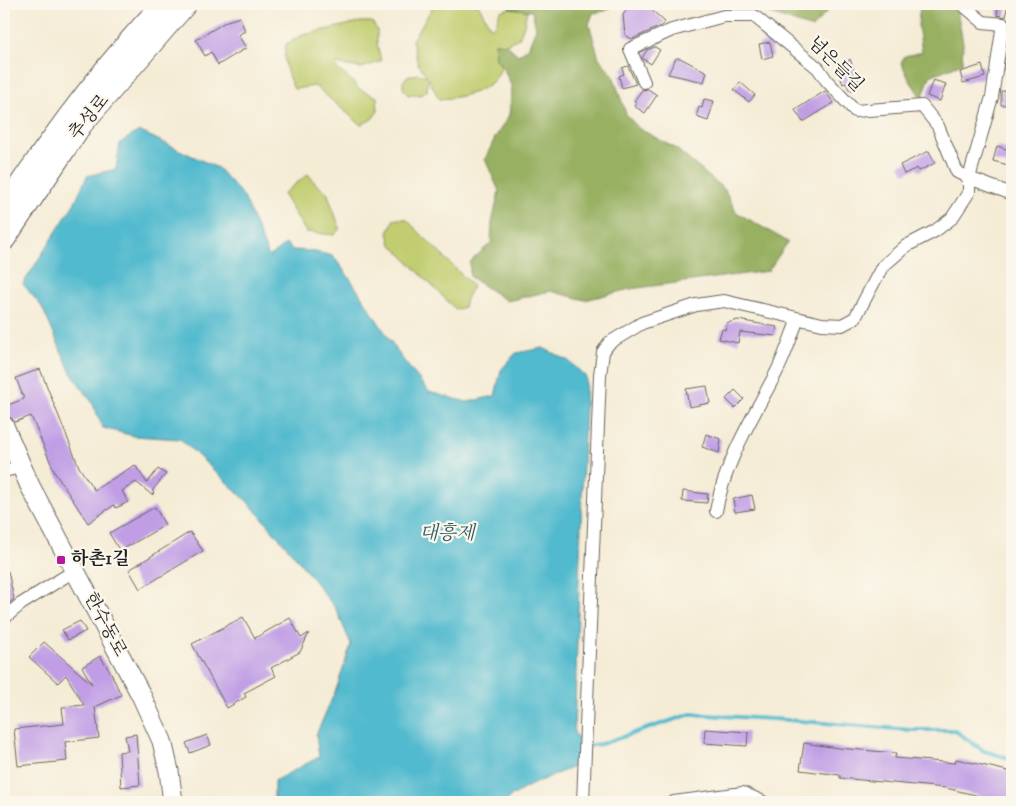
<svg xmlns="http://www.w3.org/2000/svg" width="1016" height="806" font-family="'Sorts Mill Goudy','Noto Serif KR',serif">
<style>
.green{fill:#c1cd6f;stroke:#6e7446}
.forest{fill:#98b062;stroke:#5a663f}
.water{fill:#51bace;stroke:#366b75}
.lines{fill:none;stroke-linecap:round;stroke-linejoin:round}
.stream{stroke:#51bace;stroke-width:4}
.building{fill:#c09de5}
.street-casing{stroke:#68655d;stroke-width:14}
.secondary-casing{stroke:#68655d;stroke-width:21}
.primary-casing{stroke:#68655d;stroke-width:23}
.street{stroke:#fff;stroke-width:12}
.secondary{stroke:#fff;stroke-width:19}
.primary{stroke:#fff;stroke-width:21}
.poi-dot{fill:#b5179e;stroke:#fbf7ec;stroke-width:2}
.labels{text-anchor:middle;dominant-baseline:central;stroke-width:4.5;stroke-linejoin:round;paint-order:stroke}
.street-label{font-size:18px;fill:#1c1c1c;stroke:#fbf7ec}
.poi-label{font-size:18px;font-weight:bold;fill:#1c1c1c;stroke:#fbf7ec;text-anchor:start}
.water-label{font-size:19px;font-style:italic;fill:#315b63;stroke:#fbf7ec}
</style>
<rect width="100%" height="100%" fill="#fbf7ec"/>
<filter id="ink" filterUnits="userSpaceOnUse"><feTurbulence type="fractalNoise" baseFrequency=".02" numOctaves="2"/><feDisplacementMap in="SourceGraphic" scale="10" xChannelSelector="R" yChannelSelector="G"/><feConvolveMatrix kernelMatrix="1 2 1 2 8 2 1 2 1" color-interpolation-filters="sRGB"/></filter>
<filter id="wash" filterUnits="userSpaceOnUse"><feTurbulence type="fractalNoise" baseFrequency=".0096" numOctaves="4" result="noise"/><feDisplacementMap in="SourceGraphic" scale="20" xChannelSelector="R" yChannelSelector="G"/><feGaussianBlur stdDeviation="1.12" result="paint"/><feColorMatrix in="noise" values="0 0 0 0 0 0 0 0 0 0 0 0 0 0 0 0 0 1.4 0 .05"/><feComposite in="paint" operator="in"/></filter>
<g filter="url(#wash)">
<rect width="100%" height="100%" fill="#f5ecd6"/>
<path class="green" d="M 435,4 L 478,4 L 491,28 L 496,24 L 500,11 L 510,8 L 527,10 L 524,25 L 519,38 L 506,44 L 495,43 L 496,59 L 501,66 C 497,91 460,98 439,99 L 428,78 L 427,91 L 420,95 L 408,95 L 403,88 L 403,82 L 407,76 L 419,74 L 427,76 L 418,64 L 412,40 Z
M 360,22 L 372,22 L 377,30 L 377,44 L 381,61 L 362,68 L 336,64 L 337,69 L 352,81 L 359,89 L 377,97 L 378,111 L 372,119 L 361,125 L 315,86 L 294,89 C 286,72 283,62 286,44 L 303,35 Z
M 308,174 L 317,185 L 327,192 L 340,229 L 334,235 L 306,232 L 283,194 Z
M 394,219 L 406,219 L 473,286 L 466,299 L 464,307 L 456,310 L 391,244 L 388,233 Z"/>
<path class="forest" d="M 507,4 L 617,4 L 605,11 L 593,13 L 589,24 L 599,58 L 613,75 L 626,114 L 638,128 L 675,148 L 725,190 L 736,212 L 788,242 L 768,271 L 630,289 L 585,300 L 550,291 L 507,301 L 470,277 L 470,262 L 491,243 L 492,223 L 499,191 L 485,159 L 495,138 L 509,115 L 512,88 L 504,69 L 496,59 L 495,43 L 506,44 L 518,55 L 528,48 L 536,28 L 532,11 L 510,8 Z
M 764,4 L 834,4 L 812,28 L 771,14 Z
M 920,4 L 956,4 L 963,43 L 962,63 L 930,76 L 922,99 L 909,79 L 901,62 L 905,56 L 922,52 L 918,25 Z"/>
<path class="water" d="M 139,131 L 218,168 L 244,197 L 269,257 L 286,244 L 293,250 L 311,251 L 333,256 L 351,280 L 401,357 L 429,392 L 467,402 L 495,396 L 501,370 L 516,353 L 543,348 L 569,361 L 586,377 L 574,732 L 580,741 L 579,765 C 554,775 525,785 504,802 L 274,802 L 274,781 L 319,757 L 316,735 L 337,687 L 351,644 L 336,609 L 294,555 L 247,501 L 180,439 L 134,436 L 103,428 L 92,402 L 71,373 L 42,307 L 23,284 L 74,204 L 87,176 L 116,169 L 120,143 Z"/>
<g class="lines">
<path class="stream" d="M 587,746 L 601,744 L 691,714 L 788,720 L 910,730 L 954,730 L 984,751 L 1012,759"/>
</g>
<g id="blocks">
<path class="building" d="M 630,4 L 645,4 L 665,22 L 661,26 L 632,39 L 625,35 L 623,15 Z
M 998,5 L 1007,6 L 1006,17 L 997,15 Z
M 240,17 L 245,31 L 238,35 L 246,48 L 218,65 L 211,52 L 205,56 L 196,40 L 227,21 Z
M 770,42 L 773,56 L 762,59 L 759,44 Z
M 655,47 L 660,50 L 651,64 L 642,58 L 647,50 Z
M 1012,56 L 1012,67 L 1004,70 L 1006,58 Z
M 676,58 L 680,58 L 707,72 L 704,82 L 668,74 Z
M 850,59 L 860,86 L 850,91 L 846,83 L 843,84 L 838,71 Z
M 982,65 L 985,77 L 963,83 L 960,72 Z
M 628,66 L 636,84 L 622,88 L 619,76 L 624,74 L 622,68 Z
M 933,80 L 946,84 L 940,101 L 927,96 Z
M 740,82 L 755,95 L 749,102 L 734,90 Z
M 648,89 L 657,95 L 645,113 L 634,106 L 637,102 L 634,101 L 642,90 Z
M 825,91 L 834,103 L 803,122 L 795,110 Z
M 1001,91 L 1012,91 L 1012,105 L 1001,105 Z
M 704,99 L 714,101 L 708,121 L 699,118 L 697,114 L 699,107 L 702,108 Z
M 997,146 L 1012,151 L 1012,166 L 993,161 Z
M 929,151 L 935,163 L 919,171 L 917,168 L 904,174 L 900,165 Z
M 738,320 L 777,327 L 775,336 L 740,332 L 738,343 L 719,339 L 722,329 L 725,330 L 727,323 Z
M 40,369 L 79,467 L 94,490 L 135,465 L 147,483 L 158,469 L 166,474 L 152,491 L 154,493 L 152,495 L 136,482 L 122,491 L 128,502 L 116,508 L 114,505 L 88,523 L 55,473 L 31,416 L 15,422 L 9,416 L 5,406 L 24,399 L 16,378 Z
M 707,386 L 710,403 L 689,407 L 686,389 Z
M 735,390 L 744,399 L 735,408 L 726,399 Z
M 706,434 L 721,439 L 719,453 L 702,447 Z
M 683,491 L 708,494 L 707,503 L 682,501 Z
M 752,495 L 755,509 L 735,512 L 733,499 Z
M 155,507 L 165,525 L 120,551 L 109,533 Z
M 190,532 L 203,551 L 140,589 L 129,570 Z
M 8,571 L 14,599 L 4,608 L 4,572 Z
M 243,617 L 255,638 L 290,618 L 301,638 L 309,633 L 300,652 L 271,668 L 276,676 L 244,693 L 246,697 L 227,708 L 192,644 Z
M 80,621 L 86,631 L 68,640 L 62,630 Z
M 44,642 L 92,684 L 82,667 L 100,656 L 111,673 L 121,695 L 95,707 L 99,738 L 65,742 L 67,761 L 18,766 L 14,729 L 64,724 L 62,707 L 84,705 L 66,675 L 58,683 L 29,657 Z
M 705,729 L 748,732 L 747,746 L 704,743 Z
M 136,734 L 140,785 L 121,787 L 119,752 L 128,751 L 125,736 Z
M 207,735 L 211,745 L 190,753 L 186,743 Z
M 804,743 L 838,748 L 896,753 L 895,758 L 955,763 L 956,759 L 1012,772 L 1012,802 L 992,802 L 992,799 L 946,788 L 840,778 L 840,775 L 800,770 Z"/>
</g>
</g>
<g filter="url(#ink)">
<use href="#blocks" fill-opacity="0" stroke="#68655d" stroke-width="1"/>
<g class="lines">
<g class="street-casing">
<path id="street" d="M 644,82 L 630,49 L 672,30 L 724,16 L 754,16 L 818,68 L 827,81 L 855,111 L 922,106 L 938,126 L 957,172 L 969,178 L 1012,194
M 4,471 L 21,467
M 716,511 C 725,461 753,417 776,373 C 785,356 791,336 798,319
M 4,618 L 21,604 L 74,571
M 583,802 L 600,375 L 603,352 L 609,343 L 642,323 L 696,305 L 724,301 L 822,324 L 842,325 L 855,318 L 882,267 L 906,246 L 935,231 L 952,218 L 969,192 L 969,178 L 992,97 L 1003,24 L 983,22 L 962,4
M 674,802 L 743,793 L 763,802"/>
</g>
<g class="secondary-casing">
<path id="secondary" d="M 4,426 L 30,486 L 141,695 L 162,741 L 169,771 L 173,802"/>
</g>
<g class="primary-casing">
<path id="primary" d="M 4,208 C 52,136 103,66 163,4
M 4,240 L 82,124 L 186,4"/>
</g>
<use href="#street" class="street"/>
<use href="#secondary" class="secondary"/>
<use href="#primary" class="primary"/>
</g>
</g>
<rect class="poi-dot" x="56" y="555" width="10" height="10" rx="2.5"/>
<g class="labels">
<g class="street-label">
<text transform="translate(835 65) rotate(45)">넘은들길</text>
<text transform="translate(90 118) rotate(-51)">추성로</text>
<text transform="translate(104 625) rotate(62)">한수동로</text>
</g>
<g class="poi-label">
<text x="71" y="560">하촌1길</text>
</g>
<g class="water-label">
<text x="447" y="534">대흥제</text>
</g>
</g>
<rect width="1016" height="806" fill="none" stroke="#fbf7ec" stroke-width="20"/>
</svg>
